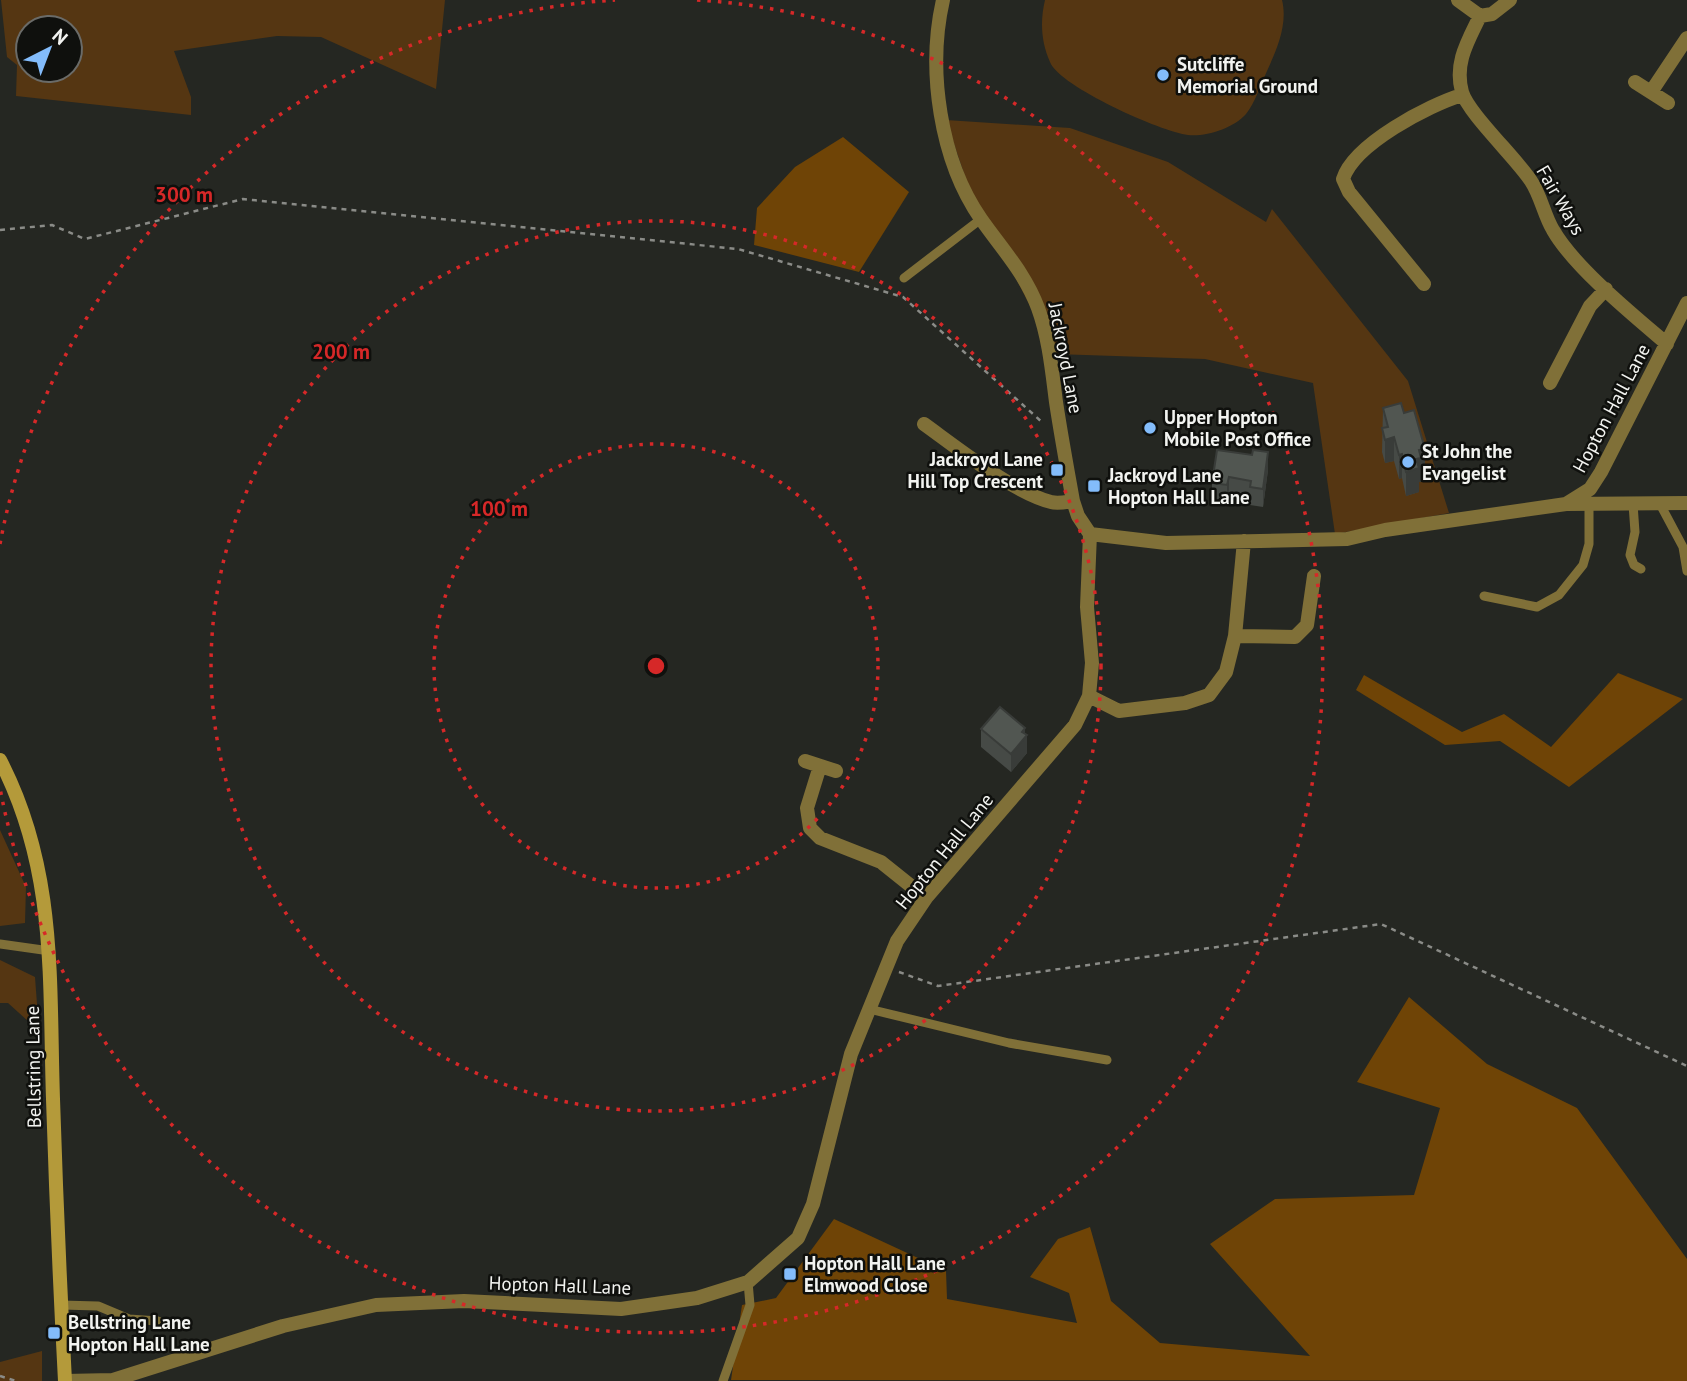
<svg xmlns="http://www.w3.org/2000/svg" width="1687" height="1381" font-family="'PT Sans',sans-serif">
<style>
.green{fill:#553612;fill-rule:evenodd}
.forest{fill:#6f4406}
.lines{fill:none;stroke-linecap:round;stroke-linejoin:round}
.path{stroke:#8a8b87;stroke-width:2.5;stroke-dasharray:5 5;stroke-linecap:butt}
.service{stroke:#807038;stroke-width:9}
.minor{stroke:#807038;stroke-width:14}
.secondary{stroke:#b49a3a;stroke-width:14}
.wall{fill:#464a46}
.shaded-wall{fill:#393c39}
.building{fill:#515651;stroke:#393c39;stroke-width:2}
.ring{fill:none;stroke:#d62828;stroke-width:3.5;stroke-dasharray:3.5 7}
.poi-dot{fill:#83bcfb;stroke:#0f100d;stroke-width:2.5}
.labels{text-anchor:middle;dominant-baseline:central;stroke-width:5;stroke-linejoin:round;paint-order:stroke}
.poi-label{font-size:19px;font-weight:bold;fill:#f2f3f0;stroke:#0f100d;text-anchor:start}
.street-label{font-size:19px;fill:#f2f3f0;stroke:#0f100d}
.centre{fill:#d62828;stroke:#0f100d;stroke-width:3.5}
.ring-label{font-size:21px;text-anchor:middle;font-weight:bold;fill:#d62828;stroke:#0f100d;stroke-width:5;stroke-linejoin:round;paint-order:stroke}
</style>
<rect width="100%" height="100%" fill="#252722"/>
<path class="green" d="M 1,0 L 445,0 L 436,89 L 321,37 L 277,36 L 174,51 L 191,97 L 191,115 L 16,96 L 17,65 L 7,57 ZM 28,28 L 70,28 L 70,70 L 28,70 Z
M 1045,0 L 1282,0 C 1288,24 1277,49 1267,71 C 1261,84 1255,103 1246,114 C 1234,128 1206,137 1188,135 C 1162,132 1060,87 1050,62 C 1041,42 1040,21 1045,0 Z
M 946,120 L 1070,128 L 1168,162 L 1266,222 L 1272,209 L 1408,381 L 1449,513 L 1335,534 L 1313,383 L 1205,359 L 1055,354 L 969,188 Z
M 0,830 L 26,887 L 25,923 L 0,926 Z
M 0,960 L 35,977 L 39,1031 L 8,1003 L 0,1003 Z
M 42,1351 L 42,1381 L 0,1381 L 0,1362 Z"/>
<path class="forest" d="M 843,137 L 909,192 L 859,272 L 754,245 L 757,208 L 795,167 Z
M 1618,673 L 1683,699 L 1569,787 L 1500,741 L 1445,745 L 1356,690 L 1364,675 L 1462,732 L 1504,714 L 1551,747 Z
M 1409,997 L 1487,1064 L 1577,1108 L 1687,1259 L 1687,1381 L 731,1380 L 742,1305 L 776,1298 L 834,1219 L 946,1271 L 947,1299 L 1077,1323 L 1069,1293 L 1030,1277 L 1058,1239 L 1090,1227 L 1111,1301 L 1160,1343 L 1310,1356 L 1210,1244 L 1275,1199 L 1414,1195 L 1440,1108 L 1357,1082 Z"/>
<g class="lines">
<path class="path" d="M 0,230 L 52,225 L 85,239 L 243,199 L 738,249 L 903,297 L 1043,423
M 899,972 L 938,986 L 1381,924 L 1687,1066
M 0,1376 L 16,1381"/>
<path class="service" d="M 904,278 L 981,219
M 1633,504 L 1635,532 L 1630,555 L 1634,565 L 1641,569
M 1660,504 L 1683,547 L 1687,571
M 1484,596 L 1537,607 L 1559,595 L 1583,565 L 1589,544 L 1589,504
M 0,944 L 50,951
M 869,1009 L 1009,1043 L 1107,1060
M 61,1305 L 98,1306 L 129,1319 L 158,1321
M 723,1381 L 750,1305 L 748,1282"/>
<path class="minor" d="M 943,0 C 927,70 940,160 981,219 C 1002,249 1025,273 1038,308 C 1049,338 1052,371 1056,402 C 1061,435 1067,468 1073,501 L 1078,516 L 1090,534
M 1458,0 L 1480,16 L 1492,14 L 1510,0
M 1480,16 C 1468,41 1454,63 1462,92 C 1468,113 1517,159 1531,181 C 1541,196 1544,215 1553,230 C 1574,267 1633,315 1667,344
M 1635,82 L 1668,103
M 1651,92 L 1687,38
M 1424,284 L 1349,192 L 1343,179 C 1354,144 1429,105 1462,95
M 1550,383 L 1590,306 L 1606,289
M 924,424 C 956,447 1014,493 1051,502 C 1058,504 1066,502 1073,501
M 1566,504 L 1687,503
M 1090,534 L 1166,543 L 1347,539 L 1385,530 L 1566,504 L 1590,489 L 1601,472 L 1687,303
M 1235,636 L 1295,637 L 1307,625 L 1314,576
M 1089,696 L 1119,711 L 1185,703 L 1209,695 L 1226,672 L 1235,636 L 1244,541
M 805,761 L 836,771
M 820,766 L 807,808 L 810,828 L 820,838 L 881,862 L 926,898
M 65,1381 L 113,1380 L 283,1326 L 376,1305 L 464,1301 L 621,1309 L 697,1298 L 748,1282 L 798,1238 L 813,1204 L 851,1054 L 897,941 L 926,898 L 1075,725 L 1089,696 L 1092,663 L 1087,607 L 1090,534"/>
<path class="secondary" d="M 0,760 C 57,870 49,979 53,1099 C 56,1193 60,1287 65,1381"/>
</g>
<path class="wall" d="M 1383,408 L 1425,472 L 1421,473 L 1421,482 L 1419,482 L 1419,492 L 1406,496 L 1402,478 L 1399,479 L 1394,461 L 1385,463 L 1382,452 Z
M 1217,450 L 1268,470 L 1263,507 L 1250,505 L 1250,498 L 1229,495 L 1227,503 L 1212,501 L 1212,483 Z
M 981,729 L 1025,734 L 1027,753 L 1011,772 L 981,747 Z"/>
<path class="shaded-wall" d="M 1394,437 L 1394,461 L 1385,463 L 1385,440 Z
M 1425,449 L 1425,472 L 1421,473 L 1421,482 L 1419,482 L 1419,492 L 1406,496 L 1406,472 L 1416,459 L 1419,450 Z
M 1268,452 L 1268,470 L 1263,507 L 1263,489 Z
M 1402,454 L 1402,478 L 1399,479 L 1399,455 Z
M 1229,477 L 1229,495 L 1227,503 L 1227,485 Z
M 1025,728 L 1025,737 L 1027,735 L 1027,753 L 1011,772 L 1011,754 L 1022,732 Z"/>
<path class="building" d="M 1401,403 L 1404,413 L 1414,410 L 1425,449 L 1419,450 L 1421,458 L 1416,459 L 1419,468 L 1406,472 L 1402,454 L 1399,455 L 1394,437 L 1385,440 L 1382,428 L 1388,427 L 1383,408 Z
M 1217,450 L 1252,455 L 1253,450 L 1268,452 L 1263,489 L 1250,487 L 1251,481 L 1229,477 L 1227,485 L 1212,483 Z
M 1000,707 L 1025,728 L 1022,732 L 1027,735 L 1011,754 L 981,729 Z"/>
<g class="ring">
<circle cx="656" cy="666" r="222"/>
<circle cx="656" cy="666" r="445"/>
<path d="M0 544A667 667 0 0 1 615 0M697 0A667 667 0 1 1 0 788"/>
</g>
<g class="poi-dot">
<circle cx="1163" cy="75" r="7"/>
<circle cx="1150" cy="428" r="7"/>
<circle cx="1408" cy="462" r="7"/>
<rect x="1050" y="463" width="14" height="14" rx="3.5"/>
<rect x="1087" y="479" width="14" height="14" rx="3.5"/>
<rect x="783" y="1267" width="14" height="14" rx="3.5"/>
<rect x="47" y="1326" width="14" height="14" rx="3.5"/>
</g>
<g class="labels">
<g class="poi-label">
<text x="1177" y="64">Sutcliffe<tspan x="1177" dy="22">Memorial Ground</tspan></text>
<text x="1164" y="417">Upper Hopton<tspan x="1164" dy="22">Mobile Post Office</tspan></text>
<text x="1422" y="451">St John the<tspan x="1422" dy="22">Evangelist</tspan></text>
<text x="1043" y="459" text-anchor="end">Jackroyd Lane<tspan x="1043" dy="22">Hill Top Crescent</tspan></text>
<text x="1108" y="475">Jackroyd Lane<tspan x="1108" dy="22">Hopton Hall Lane</tspan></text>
<text x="804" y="1263">Hopton Hall Lane<tspan x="804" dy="22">Elmwood Close</tspan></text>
<text x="68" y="1322">Bellstring Lane<tspan x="68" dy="22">Hopton Hall Lane</tspan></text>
</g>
<g class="street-label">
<text transform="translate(1561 200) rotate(60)">Fair Ways</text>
<text transform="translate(1066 358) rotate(79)">Jackroyd Lane</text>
<text transform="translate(1611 408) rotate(-62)">Hopton Hall Lane</text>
<text transform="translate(944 851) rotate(-51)">Hopton Hall Lane</text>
<text transform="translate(33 1067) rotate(-91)">Bellstring Lane</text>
<text transform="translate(560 1285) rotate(2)">Hopton Hall Lane</text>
</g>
</g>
<circle cx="656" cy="666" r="10" class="centre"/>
<g class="ring-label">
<text x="184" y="202">300 m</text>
<text x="341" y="359">200 m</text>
<text x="499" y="516">100 m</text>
</g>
<g transform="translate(49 49) rotate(42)"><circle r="33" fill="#0f100d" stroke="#6a6b68" stroke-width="2"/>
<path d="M0-5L12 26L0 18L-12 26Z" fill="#83bcfb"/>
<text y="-10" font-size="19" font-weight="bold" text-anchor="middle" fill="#f2f3f0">N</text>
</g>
</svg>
